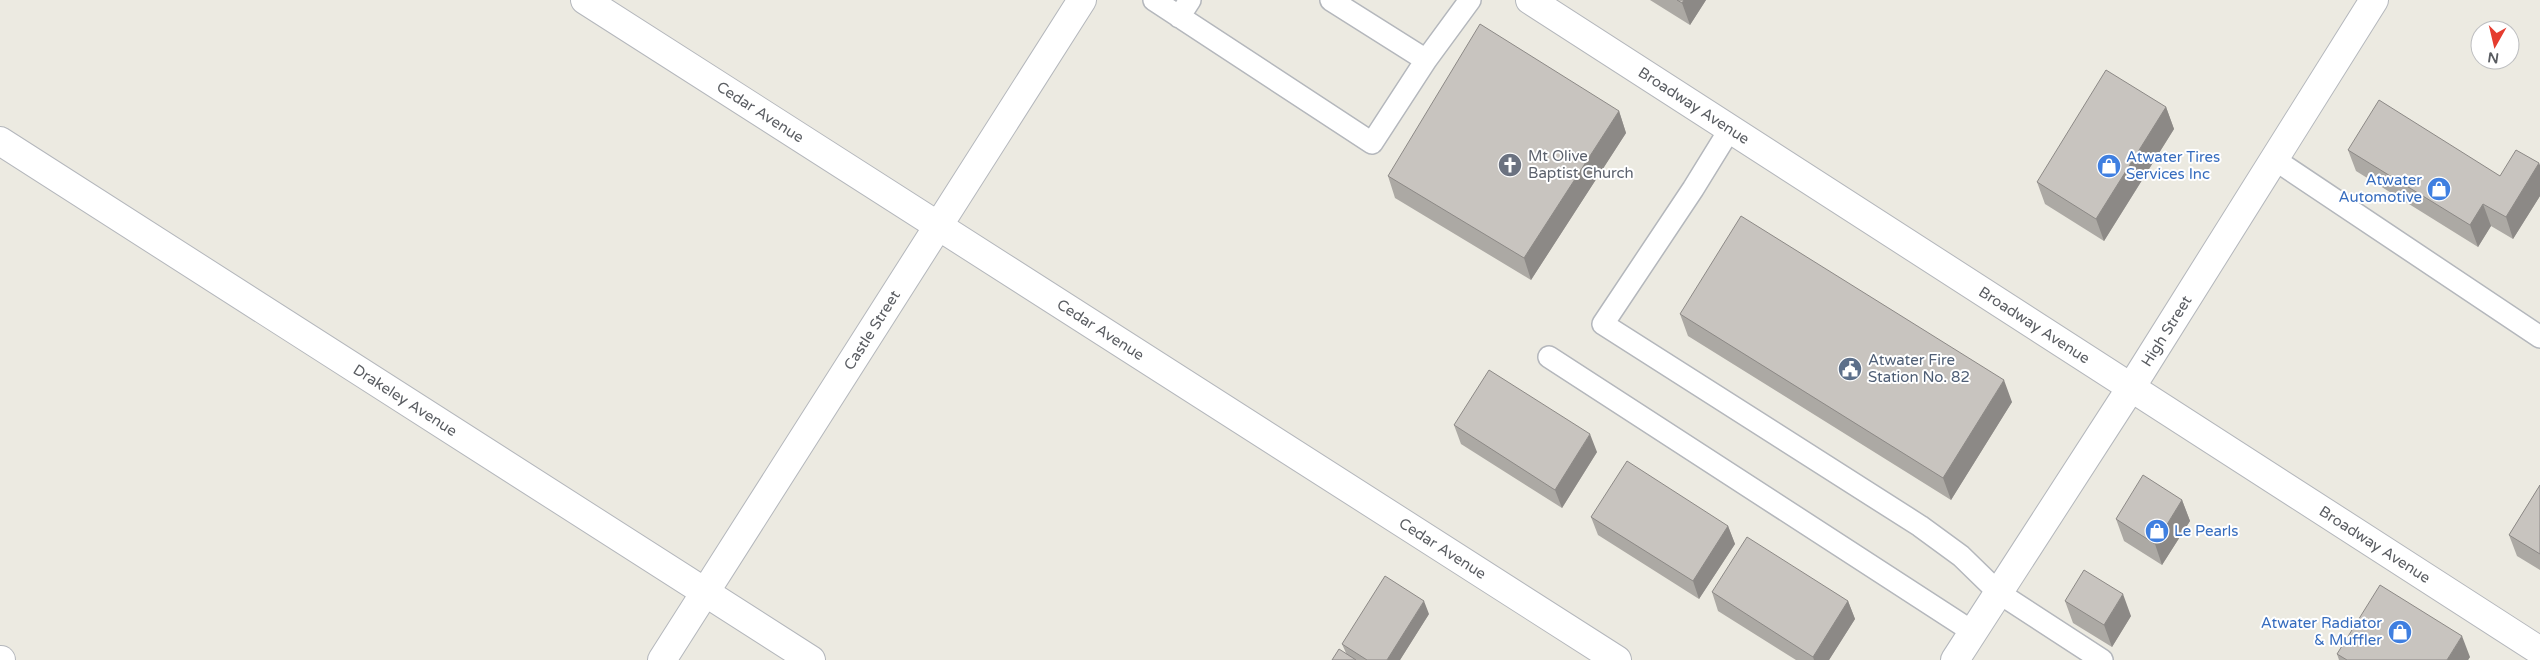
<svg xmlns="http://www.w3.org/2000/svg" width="2540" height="660" font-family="'Varela Round',sans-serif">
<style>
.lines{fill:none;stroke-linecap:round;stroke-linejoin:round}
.service-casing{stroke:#b4b7bc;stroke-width:24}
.minor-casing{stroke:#b4b7bc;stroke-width:30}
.tertiary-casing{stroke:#b4b7bc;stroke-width:30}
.service{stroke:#fff;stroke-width:21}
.minor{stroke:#fff;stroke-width:28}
.tertiary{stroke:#fff;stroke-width:28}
.wall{fill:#aca9a4}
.shaded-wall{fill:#8c8986}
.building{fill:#c8c4bf;stroke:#8c8986}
.labels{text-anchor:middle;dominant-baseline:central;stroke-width:4;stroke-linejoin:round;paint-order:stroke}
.street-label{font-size:15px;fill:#5a5d62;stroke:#fff}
.worship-label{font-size:15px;fill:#5b616d;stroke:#fff;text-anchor:start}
.shop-label{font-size:15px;fill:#366cbe;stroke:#fff;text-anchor:start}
.service-label{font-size:15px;fill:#4e5e75;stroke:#fff;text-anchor:start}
</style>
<rect width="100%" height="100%" fill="#eceae1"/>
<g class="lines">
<g class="service-casing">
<path id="service" d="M 1154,0 L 1372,143 L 1426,60 L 1470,0
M 1331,0 L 1426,60
M 1179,17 L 1190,0
M 1730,129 L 1693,189 L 1603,324 L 1920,526 L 1961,556 L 1999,593 L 2102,660
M 2274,159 L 2540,337
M 1549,357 L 1973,632"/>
</g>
<g class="minor-casing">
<g id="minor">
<path id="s1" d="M 585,0 L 1617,660"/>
<path id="s2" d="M 0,141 L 811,660"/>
<path d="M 0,660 L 1,660"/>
<path id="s3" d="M 662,660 L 1082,0"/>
<path id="s4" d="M 1955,660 L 2132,386 L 2374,0"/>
</g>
</g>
<g class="tertiary-casing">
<g id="tertiary">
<path id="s5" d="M 1530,0 L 2540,651"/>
</g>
</g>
<use href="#service" class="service"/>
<use href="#minor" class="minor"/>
<use href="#tertiary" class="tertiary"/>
</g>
<path class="wall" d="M 1650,0 L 1706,0 L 1690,25 Z
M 2166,107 L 2174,129 L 2104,241 L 2045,204 L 2037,182 Z
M 1619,111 L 1626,133 L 1531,280 L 1395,198 L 1388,176 Z
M 2348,150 L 2500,176 L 2540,165 L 2540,196 L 2513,239 L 2491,226 L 2478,247 L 2356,171 Z
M 1680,314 L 2012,402 L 1951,500 L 1688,336 Z
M 1454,425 L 1597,452 L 1562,508 L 1461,444 Z
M 2540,485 L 2540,570 L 2517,556 L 2509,535 Z
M 2182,500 L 2190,521 L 2162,565 L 2124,541 L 2116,519 Z
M 1591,517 L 1728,526 L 1735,544 L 1699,599 L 1598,535 Z
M 1712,592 L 1848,601 L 1855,619 L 1829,660 L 1796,660 L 1718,611 Z
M 2065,601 L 2131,616 L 2112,647 L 2073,623 Z
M 1429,614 L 1400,660 L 1332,660 L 1346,653 L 1342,644 Z
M 2337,654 L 2470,657 L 2468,660 L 2339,660 Z"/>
<path class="shaded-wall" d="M 1684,0 L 1706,0 L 1690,25 L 1682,3 Z
M 2166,107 L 2174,129 L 2104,241 L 2096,219 Z
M 1619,111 L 1626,133 L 1531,280 L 1524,258 Z
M 2539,163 L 2540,165 L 2540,196 L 2513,239 L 2506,217 Z
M 2483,204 L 2491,226 L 2478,247 L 2470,225 Z
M 2004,380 L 2012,402 L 1951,500 L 1943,478 Z
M 1590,434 L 1597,452 L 1562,508 L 1555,490 Z
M 2182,500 L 2190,521 L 2162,565 L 2155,544 Z
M 1728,526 L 1735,544 L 1699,599 L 1693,581 Z
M 2123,594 L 2131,616 L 2112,647 L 2104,625 Z
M 1424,601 L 1429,614 L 1400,660 L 1387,660 Z
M 1848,601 L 1855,619 L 1829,660 L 1814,660 L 1813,657 Z
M 2462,636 L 2470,657 L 2468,660 L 2447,660 Z"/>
<path class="building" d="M 1677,0 L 1684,0 L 1682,3 Z
M 1480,24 L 1619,111 L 1524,258 L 1388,176 Z
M 2106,70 L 2166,107 L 2096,219 L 2037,182 Z
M 2379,100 L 2500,176 L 2516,150 L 2539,163 L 2506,217 L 2483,204 L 2470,225 L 2348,150 Z
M 1741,216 L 2004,380 L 1943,478 L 1680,314 Z
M 1489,370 L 1590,434 L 1555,490 L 1454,425 Z
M 1627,461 L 1728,526 L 1693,581 L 1591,517 Z
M 2143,475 L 2182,500 L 2155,544 L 2116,519 Z
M 2540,485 L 2540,554 L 2509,535 Z
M 1747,537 L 1848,601 L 1813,657 L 1712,592 Z
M 2084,570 L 2123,594 L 2104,625 L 2065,601 Z
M 1385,576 L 1424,601 L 1387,660 L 1367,660 L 1342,644 Z
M 2380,585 L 2462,636 L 2447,660 L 2347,660 L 2337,654 Z
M 1339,649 L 1356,660 L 1332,660 Z"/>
<defs>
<g id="church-disc" transform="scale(1.25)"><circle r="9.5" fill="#6b7280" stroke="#fff"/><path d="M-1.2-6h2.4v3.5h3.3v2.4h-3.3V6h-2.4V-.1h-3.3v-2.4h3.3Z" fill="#fff"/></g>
<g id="shop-disc" transform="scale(1.25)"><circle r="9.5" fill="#3f7fe0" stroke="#fff"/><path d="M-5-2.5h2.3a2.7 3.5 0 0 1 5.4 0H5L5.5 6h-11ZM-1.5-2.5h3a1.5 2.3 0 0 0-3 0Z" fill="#fff"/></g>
<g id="civic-disc" transform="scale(1.25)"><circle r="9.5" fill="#5c6f8a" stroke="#fff"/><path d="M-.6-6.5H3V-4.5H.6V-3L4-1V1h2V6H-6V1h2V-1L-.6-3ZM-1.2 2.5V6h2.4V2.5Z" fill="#fff"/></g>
</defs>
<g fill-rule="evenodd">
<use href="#church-disc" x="1510" y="165"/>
<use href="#shop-disc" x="2109" y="166"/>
<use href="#shop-disc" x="2439" y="189"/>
<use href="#civic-disc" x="1850" y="369"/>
<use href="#shop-disc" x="2157" y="531"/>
<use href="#shop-disc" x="2400" y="632"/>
</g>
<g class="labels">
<g class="street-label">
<text stroke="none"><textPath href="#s5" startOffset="195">Broadway Avenue</textPath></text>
<text stroke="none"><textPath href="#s1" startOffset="208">Cedar Avenue</textPath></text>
<text stroke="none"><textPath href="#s5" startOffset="600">Broadway Avenue</textPath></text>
<text stroke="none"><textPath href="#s3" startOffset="391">Castle Street</textPath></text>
<text stroke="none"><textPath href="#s1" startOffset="612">Cedar Avenue</textPath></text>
<text stroke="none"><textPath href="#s4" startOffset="391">High Street</textPath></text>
<text stroke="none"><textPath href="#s2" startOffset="481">Drakeley Avenue</textPath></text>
<text stroke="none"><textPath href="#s5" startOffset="1005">Broadway Avenue</textPath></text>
<text stroke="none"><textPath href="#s1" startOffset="1018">Cedar Avenue</textPath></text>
</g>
<g class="worship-label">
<text x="1528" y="156">Mt Olive<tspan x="1528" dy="17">Baptist Church</tspan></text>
</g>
<g class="shop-label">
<text x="2126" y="157">Atwater Tires<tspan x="2126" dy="17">Services Inc</tspan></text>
<text x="2422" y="180" text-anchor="end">Atwater<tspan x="2422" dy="17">Automotive</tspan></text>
<text x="2174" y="531">Le Pearls</text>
<text x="2382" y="623" text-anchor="end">Atwater Radiator<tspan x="2382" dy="17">&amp; Muffler</tspan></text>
</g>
<g class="service-label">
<text x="1868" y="360">Atwater Fire<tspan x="1868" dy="17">Station No. 82</tspan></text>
</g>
</g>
<g transform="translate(2495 45) rotate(188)"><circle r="24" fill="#ffffff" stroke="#bdbec0"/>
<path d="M0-4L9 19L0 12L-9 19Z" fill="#e53c2f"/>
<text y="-8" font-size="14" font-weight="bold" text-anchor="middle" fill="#5a5d62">N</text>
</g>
</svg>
